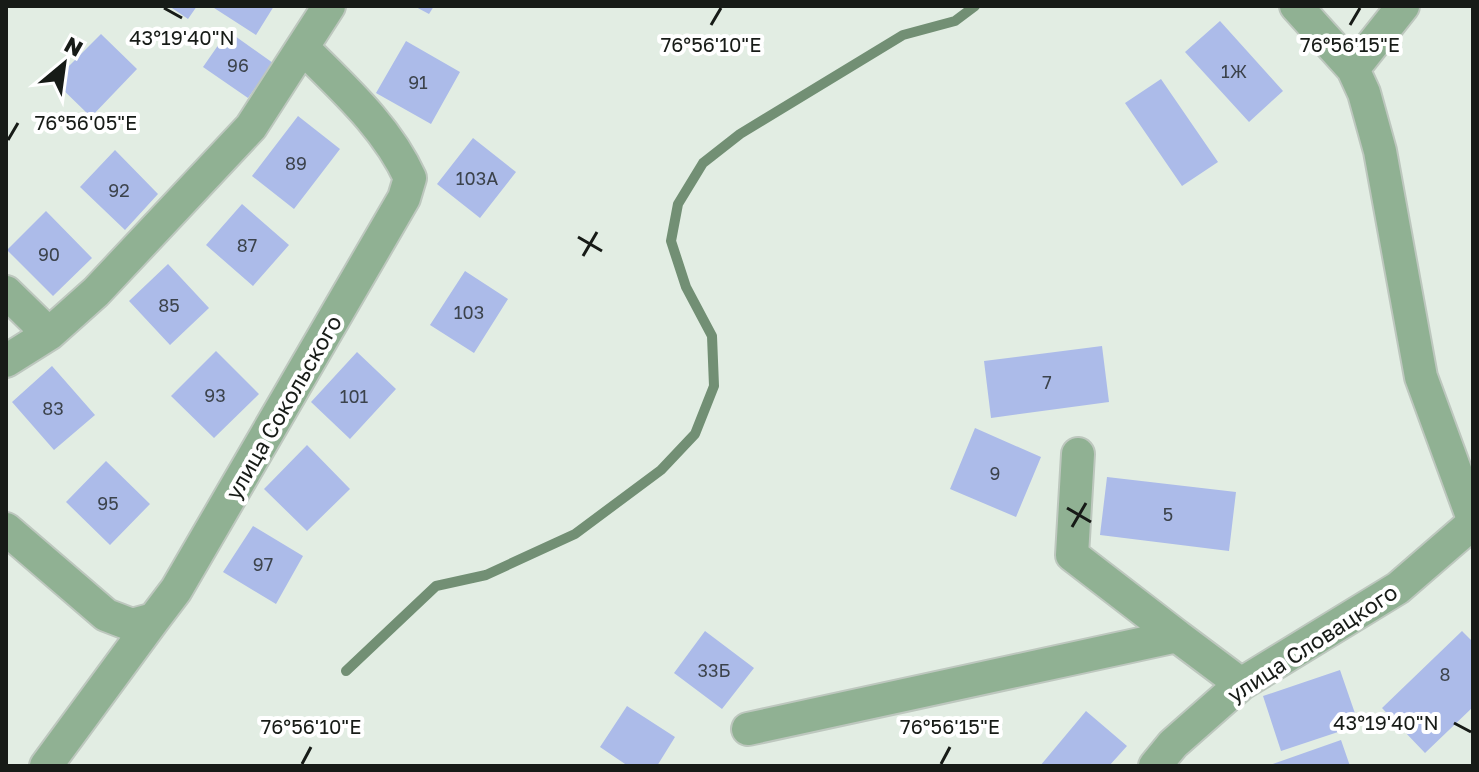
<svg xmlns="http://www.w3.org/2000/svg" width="1479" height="772" font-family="'Golos Text',sans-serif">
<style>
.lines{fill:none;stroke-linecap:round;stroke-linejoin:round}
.stream{stroke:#728f74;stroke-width:10}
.building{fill:#acbbe9}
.street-casing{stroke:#bdc7be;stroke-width:36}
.street{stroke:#90b193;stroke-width:32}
.ticks{fill:none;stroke:#171b17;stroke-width:3}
.labels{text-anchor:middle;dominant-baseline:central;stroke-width:8;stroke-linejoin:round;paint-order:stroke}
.number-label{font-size:18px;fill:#3c434c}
.street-label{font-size:22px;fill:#171b17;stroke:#fff}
.ticks-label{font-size:20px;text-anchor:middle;fill:#171b17;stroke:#fff;stroke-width:8;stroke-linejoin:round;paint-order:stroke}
</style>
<rect width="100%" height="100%" fill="#e2ede3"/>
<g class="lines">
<path class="stream" d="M 346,671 L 436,586 L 486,575 L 575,534 L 661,470 L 695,434 L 714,386 L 712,336 L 686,287 L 671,241 L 678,204 L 703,163 L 740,134 L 903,35 L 955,21 L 975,6"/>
</g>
<path class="building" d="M 169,6 L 197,6 L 188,19 Z
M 211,6 L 274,6 L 256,35 Z
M 414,6 L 434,6 L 429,14 Z
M 1220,21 L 1283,91 L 1249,122 L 1185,52 Z
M 228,31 L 273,63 L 248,98 L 203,67 Z
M 101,34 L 137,69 L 91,117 L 54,81 Z
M 406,41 L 460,72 L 431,124 L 376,93 Z
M 1161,79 L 1218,162 L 1182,186 L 1125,103 Z
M 298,116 L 340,149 L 294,209 L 252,176 Z
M 473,138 L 516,172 L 480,218 L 437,184 Z
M 115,150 L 158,194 L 125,230 L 80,187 Z
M 242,204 L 289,245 L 253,286 L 206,245 Z
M 46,211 L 92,258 L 53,296 L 7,250 Z
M 168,264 L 209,308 L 170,345 L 129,301 Z
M 465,271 L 508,299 L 474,353 L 430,325 Z
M 1102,346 L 1109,402 L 991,418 L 984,361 Z
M 216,351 L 259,394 L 214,438 L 171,396 Z
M 357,352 L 396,389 L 350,439 L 311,402 Z
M 52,366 L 95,415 L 54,450 L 12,402 Z
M 975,428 L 1041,457 L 1016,517 L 950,489 Z
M 307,445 L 350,489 L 307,531 L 264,489 Z
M 106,461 L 150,504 L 110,545 L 66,502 Z
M 1107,477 L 1236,492 L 1229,551 L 1100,535 Z
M 253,526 L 303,556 L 276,604 L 223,572 Z
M 705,631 L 754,668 L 722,709 L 674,673 Z
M 1462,631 L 1473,642 L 1473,707 L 1425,753 L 1382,708 Z
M 1340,670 L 1359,725 L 1281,751 L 1263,696 Z
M 627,706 L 675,737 L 657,766 L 628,766 L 600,747 Z
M 1086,711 L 1127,746 L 1109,766 L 1040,766 Z
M 1341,740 L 1350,766 L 1267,766 Z"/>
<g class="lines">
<g class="street-casing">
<path id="street" d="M 1296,6 L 1353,69 L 1364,93 L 1380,151 L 1421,377 L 1473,519
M 1353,69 L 1403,6
M 6,292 L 49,334
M 6,361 L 49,334 L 96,292 L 251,127 L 329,6
M 1078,454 L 1072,555 L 1177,636
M 6,529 L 106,615 L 132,625 L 154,619 L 176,590 L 404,198 L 410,178 C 387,127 343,88 304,49
M 748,729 L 1177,636 L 1241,684
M 46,766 L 154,619
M 1155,766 L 1173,744 L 1241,684 L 1398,588 L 1473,523"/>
</g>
<use href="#street" class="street"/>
</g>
<path class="ticks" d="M 164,8 L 182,18M 711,25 L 721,8M 1350,25 L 1360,8M 8,140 L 18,123M 578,237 L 602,251M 583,256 L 597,232M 1067,508 L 1091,522M 1072,527 L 1086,503M 1454,723 L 1471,732M 302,764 L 311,747M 941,764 L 950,747"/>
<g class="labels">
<g class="number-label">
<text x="238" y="65">96</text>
<text x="1234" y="71">1Ж</text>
<text x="418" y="82">91</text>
<text x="296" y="163">89</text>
<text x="477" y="178">103А</text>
<text x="119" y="190">92</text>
<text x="247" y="245">87</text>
<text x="49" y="254">90</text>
<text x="169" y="305">85</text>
<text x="469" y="312">103</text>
<text x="1047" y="382">7</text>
<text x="215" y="395">93</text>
<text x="354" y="396">101</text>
<text x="53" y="408">83</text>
<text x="995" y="473">9</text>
<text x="108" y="503">95</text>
<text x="1168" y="514">5</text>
<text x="263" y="564">97</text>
<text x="714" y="670">33Б</text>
<text x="1445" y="674">8</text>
</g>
<g class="street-label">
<text transform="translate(283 407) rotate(-60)">улица Сокольского</text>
<text transform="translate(1312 643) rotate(-33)">улица Словацкого</text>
</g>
</g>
<g class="ticks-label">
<text x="182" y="45">43°19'40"N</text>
<text x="711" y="52">76°56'10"E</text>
<text x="1350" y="52">76°56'15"E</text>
<text x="86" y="130">76°56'05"E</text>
<text x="1386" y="730">43°19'40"N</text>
<text x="311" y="734">76°56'10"E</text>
<text x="950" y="734">76°56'15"E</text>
</g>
<rect width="1479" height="772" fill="none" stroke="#171b17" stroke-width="16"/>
<g transform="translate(64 64) rotate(29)" stroke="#ffffff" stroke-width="6" paint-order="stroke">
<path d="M0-6L14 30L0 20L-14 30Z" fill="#171b17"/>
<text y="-12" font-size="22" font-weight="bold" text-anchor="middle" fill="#171b17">N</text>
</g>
</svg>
